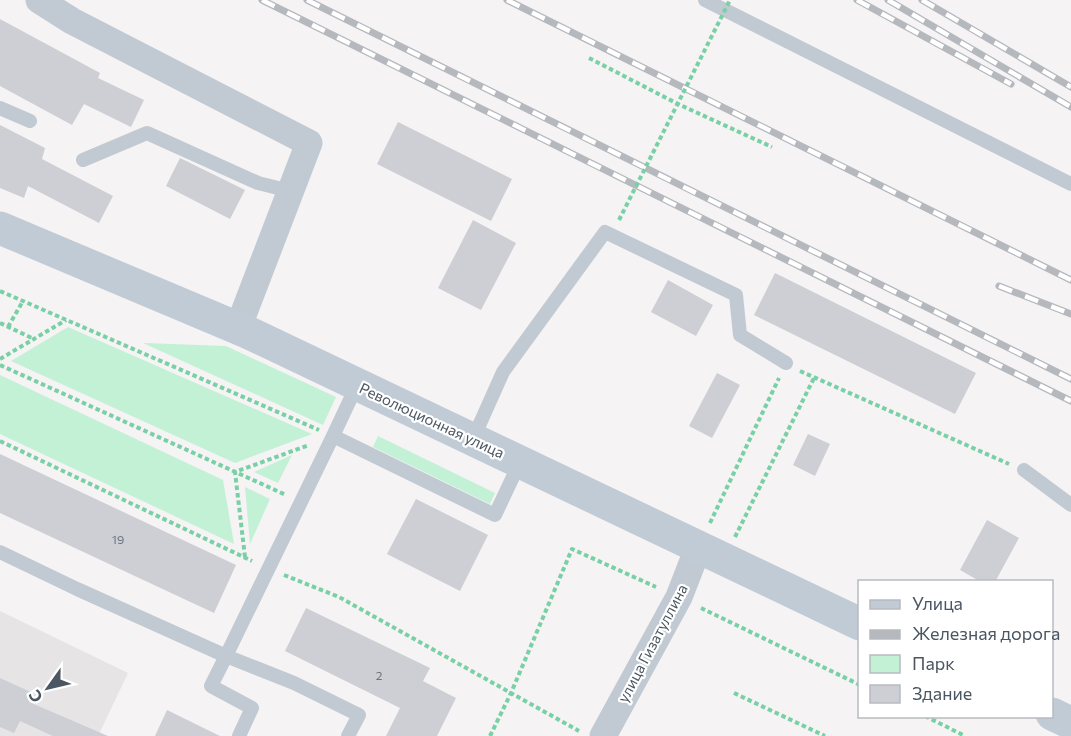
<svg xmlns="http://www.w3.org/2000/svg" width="1071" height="736" font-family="Commissioner,sans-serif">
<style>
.education{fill:#e6e4e5}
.green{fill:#c3f1d5}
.building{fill:#cdcfd5}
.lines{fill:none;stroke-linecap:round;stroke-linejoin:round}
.path{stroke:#7ad0a6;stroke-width:4;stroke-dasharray:4.5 3;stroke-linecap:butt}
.service{stroke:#c1cad2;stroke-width:14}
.minor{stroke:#c1cad2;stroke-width:27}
.secondary{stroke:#c1cbd6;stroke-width:33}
.rail-casing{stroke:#b5b8bd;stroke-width:7}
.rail{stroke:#fff;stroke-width:4.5;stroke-dasharray:14;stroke-linecap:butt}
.path-bridge{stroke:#7ad0a6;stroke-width:4;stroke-dasharray:4.5 3;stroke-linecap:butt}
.labels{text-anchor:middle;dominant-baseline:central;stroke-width:4.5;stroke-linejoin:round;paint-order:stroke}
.number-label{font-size:12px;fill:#6b747e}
.street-label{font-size:15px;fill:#4a5661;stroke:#fff}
</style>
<rect width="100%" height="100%" fill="#f5f3f3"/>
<path class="education" d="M 0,611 L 128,673 L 98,736 L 0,736 Z"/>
<path class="green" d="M 68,327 L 312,434 L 235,463 L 11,361 Z
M 143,343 L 226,346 L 336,397 L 323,425 Z
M 0,375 L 223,480 L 234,544 L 0,434 Z
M 378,436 L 495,493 L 490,504 L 373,447 Z
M 292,455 L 278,483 L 254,472 Z
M 245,487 L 270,499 L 250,544 Z"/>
<path class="building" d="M 0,19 L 100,73 L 98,78 L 144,100 L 131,127 L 84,104 L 72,125 L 0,86 Z
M 398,122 L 512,179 L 491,221 L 377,164 Z
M 0,125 L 45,148 L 42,159 L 113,196 L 99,223 L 28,186 L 24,198 L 0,188 Z
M 180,158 L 245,190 L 230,219 L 166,186 Z
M 473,220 L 516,243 L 481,310 L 438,288 Z
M 775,273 L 976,373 L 955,414 L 754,315 Z
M 668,280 L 713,305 L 696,336 L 651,312 Z
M 717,373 L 740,385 L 712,438 L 689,426 Z
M 808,434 L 830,444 L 815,476 L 793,465 Z
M 0,454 L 236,565 L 214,613 L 0,513 Z
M 416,499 L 488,535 L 460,591 L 387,554 Z
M 987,520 L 1019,538 L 995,582 L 981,582 L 960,570 Z
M 306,608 L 430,668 L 423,681 L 456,698 L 437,736 L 386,736 L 400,708 L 285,651 Z
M 0,678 L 33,693 L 29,702 L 108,736 L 53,736 L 20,721 L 14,733 L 0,727 Z
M 167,710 L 220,736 L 155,736 Z"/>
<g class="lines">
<path class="path" d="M 589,58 L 678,104 L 772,147
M 0,291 L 319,430
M 0,323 L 34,339
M 8,327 L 23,301
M 0,359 L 66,320
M 0,365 L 286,495
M 800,371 L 1009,464
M 0,441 L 252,561
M 710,523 L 779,378
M 735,537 L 814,378
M 245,557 L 235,472 L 309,445
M 284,575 L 339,597 L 579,731
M 701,608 L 860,685
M 734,693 L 825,736
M 925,716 L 965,736
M 490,736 L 511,693 L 572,549 L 656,587"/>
<path class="service" d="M 705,0 L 1071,184
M 0,108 L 30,121
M 83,160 L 147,133 L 258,183 L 290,191
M 357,385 L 333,436 L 495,515 L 520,462
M 473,439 L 503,372 L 605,232 L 736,295 L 740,335 L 786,363
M 1024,470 L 1071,505
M 0,552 L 77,589 L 226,656 L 333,436
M 239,736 L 252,708 L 211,686 L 226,656 L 294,683 L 359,715 L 348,736"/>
<path class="minor" d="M 39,0 L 72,21 L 309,143 L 238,328
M 603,736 L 679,597 L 698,548"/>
<path class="secondary" d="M 0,228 L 247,332 L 860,624
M 1052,714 L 1071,723"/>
<g class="rail-casing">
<path id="rail" d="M 262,0 L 1071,401
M 307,0 L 1071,379
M 507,0 L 1071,280
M 857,0 L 1011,84
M 888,0 L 1071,107
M 922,0 L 1071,87
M 999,286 L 1071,314"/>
</g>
<use href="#rail" class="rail"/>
<path class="path-bridge" d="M 619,220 L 730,0"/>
</g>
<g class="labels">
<g class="number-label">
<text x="118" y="539">19</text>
<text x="379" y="675">2</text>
</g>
<g class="street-label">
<text transform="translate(432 420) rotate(25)">Революционная улица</text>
<text transform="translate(652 643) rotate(-62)">улица Гизатуллина</text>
</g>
</g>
<rect x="858" y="580" width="195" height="138" fill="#ffffff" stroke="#b7bbc0" stroke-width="1.5"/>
<rect x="870" y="600" width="30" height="9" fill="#c1cbd6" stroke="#b7bbc0" stroke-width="1.5"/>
<text x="912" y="610" font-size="18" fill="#4a5661">Улица</text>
<rect x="870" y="630" width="30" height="9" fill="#b5b8bd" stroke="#b7bbc0" stroke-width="1.5"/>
<text x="912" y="640" font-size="18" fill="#4a5661">Железная дорога</text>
<rect x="870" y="655" width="30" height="18" fill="#c3f1d5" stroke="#b7bbc0" stroke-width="1.5"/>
<text x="912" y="670" font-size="18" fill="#4a5661">Парк</text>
<rect x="870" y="685" width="30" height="18" fill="#cdcfd5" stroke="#b7bbc0" stroke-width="1.5"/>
<text x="912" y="700" font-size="18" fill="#4a5661">Здание</text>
<g transform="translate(48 688) rotate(236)" stroke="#ffffff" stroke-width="4.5" paint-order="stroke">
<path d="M0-4.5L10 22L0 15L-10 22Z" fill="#4a5661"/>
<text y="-9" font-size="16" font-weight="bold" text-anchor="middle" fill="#4a5661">С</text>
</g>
</svg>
